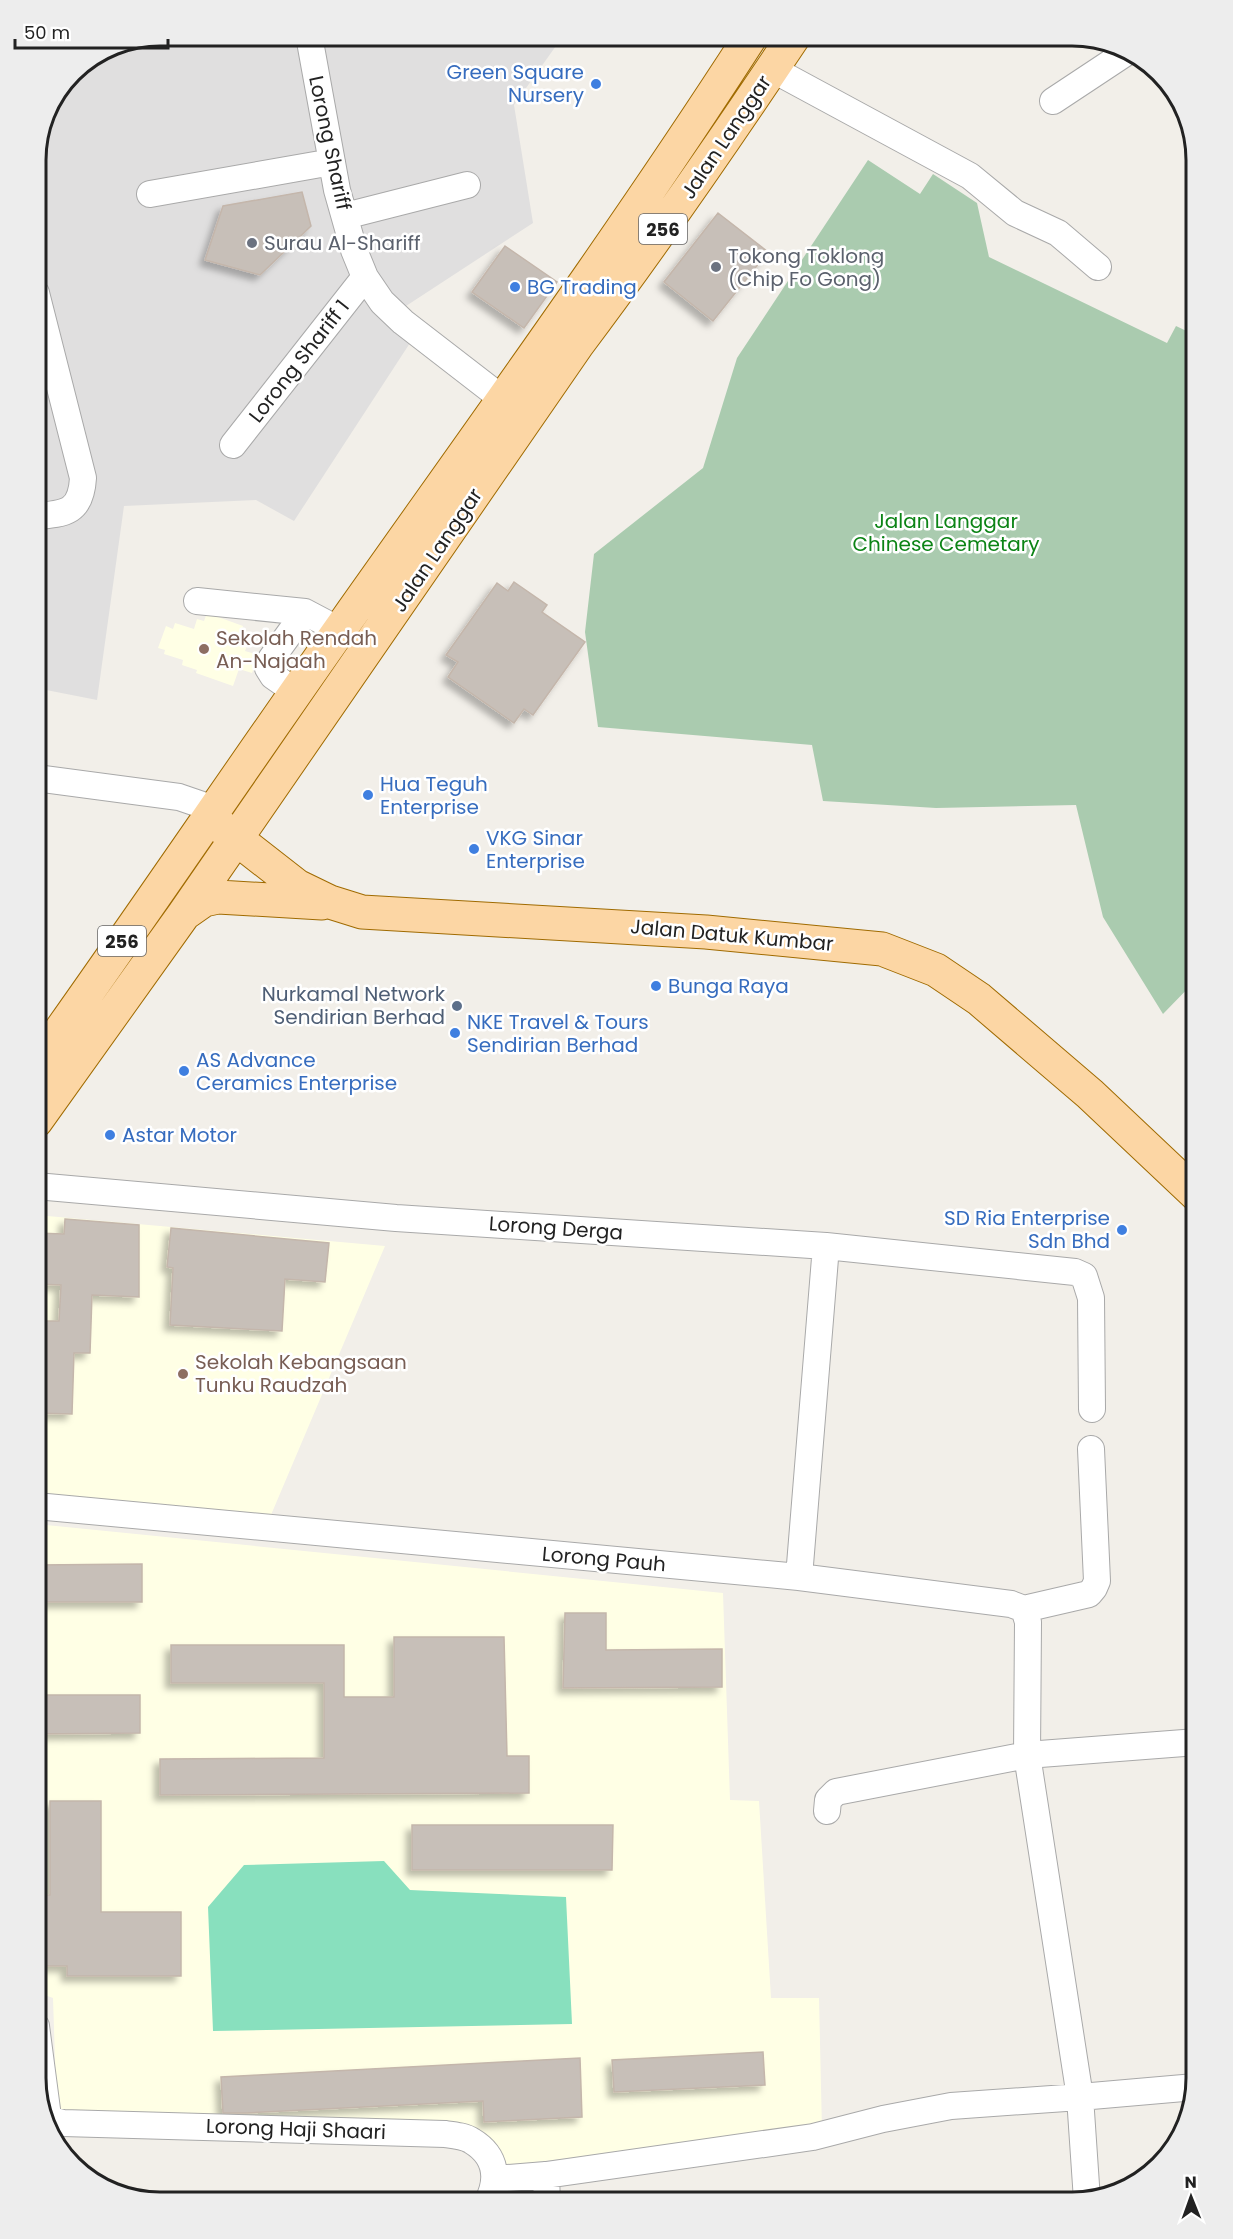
<svg xmlns="http://www.w3.org/2000/svg" width="1233" height="2239" font-family="Poppins,sans-serif">
<style>
.residential{fill:#e0dfdf}
.education{fill:#ffffe5}
.cemetery{fill:#aacbaf}
.pitch{fill:#88e0be}
.building{fill:#c7bfb8;stroke:#c4b6ab;stroke-width:1.5;filter:url(#shadow)}
.lines{fill:none;stroke-linecap:round;stroke-linejoin:round}
.minor-casing{stroke:#a9a9a9;stroke-width:28}
.major-casing{stroke:#a06b00;stroke-width:35}
.minor{stroke:#fff;stroke-width:26}
.major{stroke:#fcd6a4;stroke-width:33}
.shop-dot{fill:#3f7fe0;stroke:#fff;stroke-width:2}
.worship-dot{fill:#6b7280;stroke:#fff;stroke-width:2}
.education-dot{fill:#8d6e63;stroke:#fff;stroke-width:2}
.service-dot{fill:#5c6f8a;stroke:#fff;stroke-width:2}
.labels{text-anchor:middle;dominant-baseline:central;stroke-width:5;stroke-linejoin:round;paint-order:stroke}
.shield{fill:#fff;stroke:#646464;stroke-width:1.5}
.shield-label{font-size:18px;font-weight:bold;fill:#222}
.shop-label{font-size:20px;fill:#366cbe;stroke:#fff;text-anchor:start}
.street-label{font-size:20px;fill:#222;stroke:#fff}
.worship-label{font-size:20px;fill:#5b616d;stroke:#fff;text-anchor:start}
.park-label{font-size:20px;fill:#0c8416;stroke:#fff}
.education-label{font-size:20px;fill:#785e54;stroke:#fff;text-anchor:start}
.service-label{font-size:20px;fill:#4e5e75;stroke:#fff;text-anchor:end}
.rim{fill:none;stroke:#222;stroke-width:3}
</style>
<defs>
<filter id="shadow"><feDropShadow dx="-5.5" dy="5.5" stdDeviation="3" flood-color="#0004"/></filter>
</defs>
<rect width="100%" height="100%" fill="#f2efe9"/>
<path class="residential" d="M 161,36 L 563,36 L 514,105 L 533,223 L 406,306 L 411,315 L 423,323 L 294,521 L 256,500 L 124,506 L 97,700 L 36,688 L 36,153 L 46,113 L 73,72 L 113,45 Z"/>
<path class="education" d="M 207,613 L 243,626 L 242,630 L 252,633 L 245,651 L 259,655 L 252,673 L 239,669 L 233,686 L 196,673 L 197,670 L 182,665 L 183,660 L 164,654 L 165,650 L 158,648 L 166,626 L 173,629 L 175,623 L 194,629 L 197,619 L 204,621 Z
M 36,1215 L 385,1246 L 268,1522 L 36,1502 Z
M 36,1524 L 723,1593 L 730,1800 L 759,1801 L 771,1998 L 819,1998 L 822,2130 L 499,2166 L 493,2150 L 57,2121 L 53,1998 L 36,1992 Z"/>
<path class="cemetery" d="M 868,160 L 920,194 L 933,174 L 977,203 L 989,257 L 1167,343 L 1176,326 L 1197,336 L 1197,979 L 1163,1014 L 1103,917 L 1076,805 L 936,808 L 823,801 L 812,745 L 598,727 L 585,632 L 594,554 L 703,468 L 737,358 Z"/>
<path class="pitch" d="M 384,1861 L 410,1890 L 566,1897 L 572,2024 L 213,2031 L 208,1907 L 244,1865 Z"/>
<path class="building" d="M 302,192 L 311,226 L 260,275 L 205,260 L 223,206 Z
M 718,213 L 768,252 L 713,321 L 664,282 Z
M 505,246 L 557,282 L 524,328 L 472,292 Z
M 514,582 L 547,605 L 542,612 L 585,642 L 533,715 L 524,709 L 514,723 L 448,677 L 458,662 L 446,655 L 497,583 L 508,591 Z
M 65,1219 L 139,1225 L 139,1297 L 92,1295 L 90,1353 L 74,1353 L 72,1414 L 36,1413 L 36,1321 L 59,1321 L 61,1285 L 36,1284 L 36,1233 L 64,1234 Z
M 171,1228 L 329,1243 L 325,1282 L 285,1279 L 282,1331 L 170,1325 L 173,1268 L 167,1267 Z
M 142,1564 L 142,1602 L 36,1602 L 36,1565 Z
M 565,1613 L 606,1613 L 606,1650 L 722,1649 L 722,1687 L 563,1688 Z
M 394,1637 L 504,1637 L 507,1756 L 529,1756 L 529,1793 L 160,1795 L 160,1759 L 324,1758 L 324,1683 L 171,1683 L 171,1645 L 344,1645 L 344,1697 L 394,1697 Z
M 36,1695 L 140,1695 L 140,1733 L 36,1734 Z
M 50,1801 L 101,1801 L 101,1912 L 181,1912 L 181,1976 L 67,1976 L 67,1966 L 36,1966 L 36,1895 L 50,1895 Z
M 412,1825 L 613,1825 L 612,1870 L 412,1870 Z
M 763,2052 L 765,2085 L 614,2092 L 612,2060 Z
M 580,2058 L 582,2117 L 484,2122 L 483,2101 L 246,2113 L 223,2113 L 221,2077 Z"/>
<g class="lines">
<g class="minor-casing">
<path id="minor" d="M 309,36 L 337,190 L 354,250 L 365,277 L 382,302 L 403,322 L 518,411
M 772,69 L 970,176 L 1015,213 L 1058,233 L 1098,267
M 1053,101 L 1127,52
M 150,194 L 332,162
M 345,216 L 467,185
M 233,445 L 365,277
M 36,516 C 66,514 81,512 83,478 L 36,293
M 197,601 L 305,612 L 339,630
M 296,692 L 273,676 L 268,668 L 271,659 L 305,612
M 36,778 L 179,797 L 214,809
M 36,1186 L 396,1218 L 826,1246 L 1075,1272 L 1084,1276 L 1091,1298 L 1092,1409
M 36,1506 L 799,1577 L 1011,1604 L 1024,1609 L 1028,1622 L 1027,1755 L 1080,2097 L 1087,2200
M 799,1577 L 826,1246
M 1024,1609 L 1089,1594 L 1094,1588 L 1097,1581 L 1091,1449
M 827,1811 L 828,1800 L 836,1792 L 1027,1755 L 1197,1742
M 36,2026 L 48,2117
M 44,2118 L 63,2123 L 445,2134 C 453,2135 465,2136 472,2141 C 497,2156 499,2180 487,2203
M 546,2175 L 547,2203
M 495,2179 L 546,2175 L 813,2137 L 883,2119 L 951,2106 L 1080,2097 L 1195,2087"/>
</g>
<g class="major-casing">
<path id="major" d="M 219,825 L 297,886 L 330,902 L 362,912 L 706,932 L 882,949 L 936,970 L 979,999 L 1090,1094 L 1197,1195
M 184,914 L 204,900 L 218,897 L 322,903
M 36,1065 C 141,918 242,768 346,621 C 483,427 622,236 751,36
M 36,1121 L 184,914 L 577,345 C 653,244 724,141 794,36"/>
</g>
<use href="#minor" class="minor"/>
<use href="#major" class="major"/>
</g>
<g class="shop-dot">
<circle cx="596" cy="84" r="6"/>
<circle cx="515" cy="287" r="6"/>
<circle cx="368" cy="795" r="6"/>
<circle cx="474" cy="849" r="6"/>
<circle cx="656" cy="986" r="6"/>
<circle cx="455" cy="1033" r="6"/>
<circle cx="184" cy="1071" r="6"/>
<circle cx="110" cy="1135" r="6"/>
<circle cx="1122" cy="1230" r="6"/>
</g>
<g class="worship-dot">
<circle cx="252" cy="243" r="6"/>
<circle cx="716" cy="267" r="6"/>
</g>
<g class="education-dot">
<circle cx="204" cy="649" r="6"/>
<circle cx="183" cy="1374" r="6"/>
</g>
<circle class="service-dot" cx="457" cy="1006" r="6"/>
<g class="labels">
<g class="shield">
<rect x="639" y="214" width="48" height="30" rx="4.5"/>
<rect x="98" y="926" width="48" height="30" rx="4.5"/>
</g>
<g class="shield-label">
<text x="663" y="229">256</text>
<text x="122" y="941">256</text>
</g>
<g class="shop-label">
<text x="584" y="72" text-anchor="end">Green Square<tspan x="584" dy="23">Nursery</tspan></text>
<text x="527" y="287">BG Trading</text>
<text x="380" y="784">Hua Teguh<tspan x="380" dy="23">Enterprise</tspan></text>
<text x="486" y="838">VKG Sinar<tspan x="486" dy="23">Enterprise</tspan></text>
<text x="668" y="986">Bunga Raya</text>
<text x="467" y="1022">NKE Travel &amp; Tours<tspan x="467" dy="23">Sendirian Berhad</tspan></text>
<text x="196" y="1060">AS Advance<tspan x="196" dy="23">Ceramics Enterprise</tspan></text>
<text x="122" y="1135">Astar Motor</text>
<text x="1110" y="1218" text-anchor="end">SD Ria Enterprise<tspan x="1110" dy="23">Sdn Bhd</tspan></text>
</g>
<g class="street-label">
<text transform="translate(726 137) rotate(-56)">Jalan Langgar</text>
<text transform="translate(330 143) rotate(78)">Lorong Shariff</text>
<text transform="translate(299 361) rotate(-52)">Lorong Shariff 1</text>
<text transform="translate(437 550) rotate(-56)">Jalan Langgar</text>
<text transform="translate(732 935) rotate(5)">Jalan Datuk Kumbar</text>
<text transform="translate(556 1228) rotate(4)">Lorong Derga</text>
<text transform="translate(604 1559) rotate(5)">Lorong Pauh</text>
<text transform="translate(296 2129) rotate(2)">Lorong Haji Shaari</text>
</g>
<g class="worship-label">
<text x="264" y="243">Surau Al-Shariff</text>
<text x="728" y="256">Tokong Toklong<tspan x="728" dy="23">(Chip Fo Gong)</tspan></text>
</g>
<g class="park-label">
<text x="946" y="521">Jalan Langgar<tspan x="946" dy="23">Chinese Cemetary</tspan></text>
</g>
<g class="education-label">
<text x="216" y="638">Sekolah Rendah<tspan x="216" dy="23">An-Najaah</tspan></text>
<text x="195" y="1362">Sekolah Kebangsaan<tspan x="195" dy="23">Tunku Raudzah</tspan></text>
</g>
<g class="service-label">
<text x="445" y="994">Nurkamal Network<tspan x="445" dy="23">Sendirian Berhad</tspan></text>
</g>
</g>
<path d="M0 0H1233V2239H0ZM160 46H1072A114 114 0 0 1 1186 160V2078A114 114 0 0 1 1072 2192H160A114 114 0 0 1 46 2078V160A114 114 0 0 1 160 46Z" fill="#ededed" fill-rule="evenodd"/>
<path class="rim" d="M160 46H1072A114 114 0 0 1 1186 160V2078A114 114 0 0 1 1072 2192H160A114 114 0 0 1 46 2078V160A114 114 0 0 1 160 46Z"/>
<g transform="translate(1191 2197) rotate(359)" stroke="#ffffff" stroke-width="4.5" paint-order="stroke">
<path d="M0-4.5L10 22L0 15L-10 22Z" fill="#222222"/>
<text y="-9" font-size="16" font-weight="bold" text-anchor="middle" fill="#222222">N</text>
</g>
<path d="M15 39v9h153v-9" fill="none" stroke="#222222" stroke-width="3"/>
<text x="24" y="39" font-size="18" fill="#222222" stroke="#ffffff" stroke-width="4.5" paint-order="stroke">50 m</text>
</svg>
